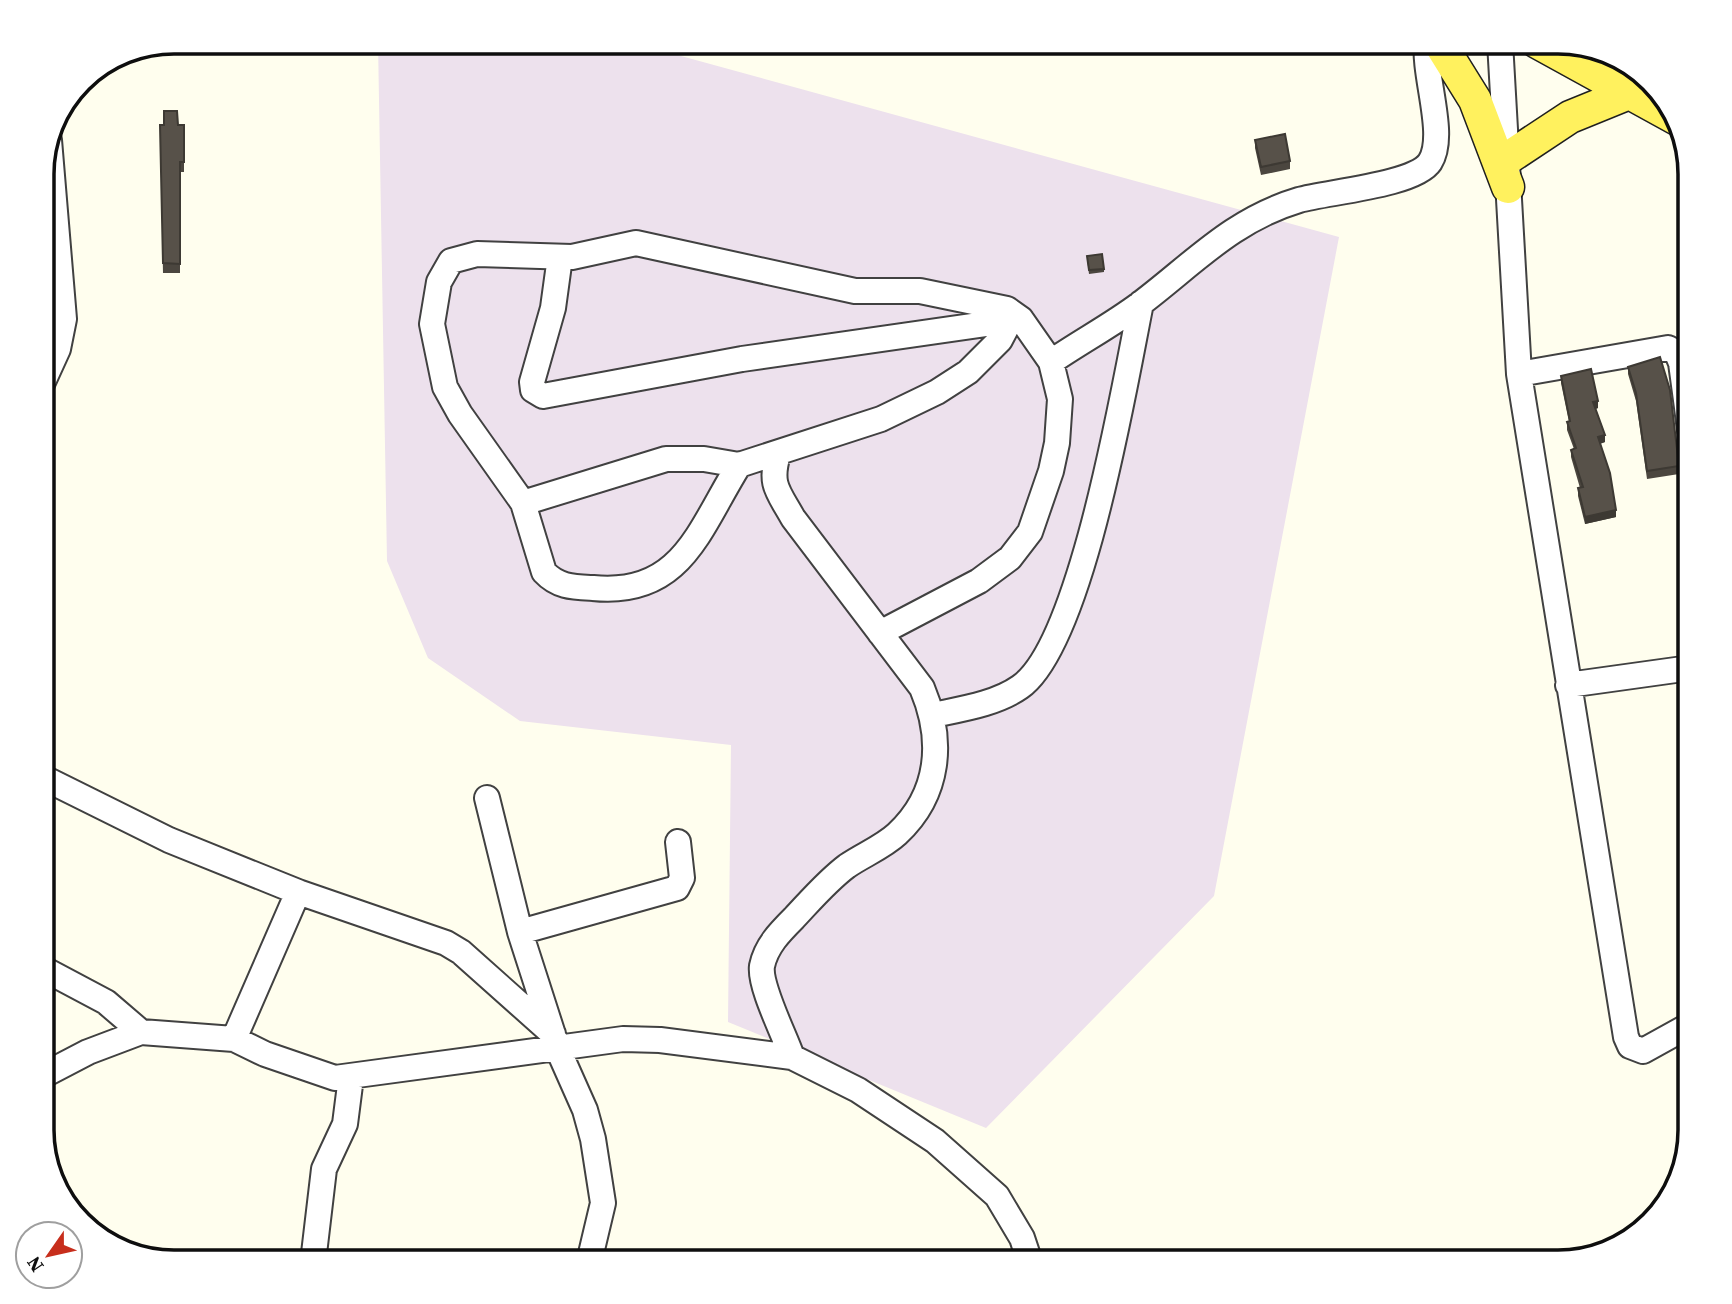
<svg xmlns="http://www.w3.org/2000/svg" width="1732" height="1304" font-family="'Source Serif 4',serif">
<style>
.industrial{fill:#ede1ed}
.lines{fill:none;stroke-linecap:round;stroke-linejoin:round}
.minor-casing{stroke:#414141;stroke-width:28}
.major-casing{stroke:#1f1f1f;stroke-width:35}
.minor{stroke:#fff;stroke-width:24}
.major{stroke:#fff15e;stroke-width:32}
.wall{fill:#4b463f}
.shaded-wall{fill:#3d3933}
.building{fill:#575149;stroke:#3d3933;stroke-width:2}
.rim{fill:none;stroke:#0e0e0e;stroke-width:3.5}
</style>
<rect width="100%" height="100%" fill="#fffeee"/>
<path class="industrial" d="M 378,42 L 630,42 L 1339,237 L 1214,896 L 986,1128 L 728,1022 L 731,745 L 520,721 L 428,658 L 387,561 Z"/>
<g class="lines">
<g class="minor-casing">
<path id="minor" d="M 1500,42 L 1519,374 L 1626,1037 L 1630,1046 L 1643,1051 L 1690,1025
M 560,257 L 553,308 L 532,382 L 533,390 L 543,396 L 742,359 L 1021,319
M 1051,362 C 1080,342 1112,325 1140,304 C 1193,264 1232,220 1299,200 C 1327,192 1415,185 1430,162 C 1447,135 1423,76 1427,42
M 1519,374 L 1668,348 L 1677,353 L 1681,363 L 1690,430
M 42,384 L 58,349 L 64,319 L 49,140
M 778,454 C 769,485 778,491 793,518 L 922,688 C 944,740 940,794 897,834 C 883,847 863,855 847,866 C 827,881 811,900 794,918 C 780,932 766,946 762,966 C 759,986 785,1036 792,1057
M 739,465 C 699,529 682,597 593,588 C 573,587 558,587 544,572 L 523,503 L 460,414 L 445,387 L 432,324 L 439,282 L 451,261 L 477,254 L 572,257 L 636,243 L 855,291 L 920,291 L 1007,309 L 1021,319 L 1051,362 L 1060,399 L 1057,443 L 1051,471 L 1030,532 L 1010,558 L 979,581 L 880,633
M 523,503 L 666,459 L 704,459 L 739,465 L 881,419 L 937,392 L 968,372 L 1000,340 L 1010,321
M 1568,685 L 1690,668
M 933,715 C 961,709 996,704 1020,687 C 1082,644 1125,382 1141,303
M 42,777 L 169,840 L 298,892
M 487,798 L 520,932 L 557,1047 L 585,1110 L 593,1139 L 603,1203 L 589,1262
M 520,932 L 677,888 L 682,878 L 678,842
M 42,968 L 106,1002 L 141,1032
M 234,1039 L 298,892 L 446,943 L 461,952 L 553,1034
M 42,1076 L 88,1052 L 141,1032 L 234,1039 L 265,1054 L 335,1078 L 623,1039 L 660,1040 L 792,1057 L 858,1090 L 935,1141 L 997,1196 L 1022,1238 L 1030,1262
M 313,1262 L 324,1169 L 345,1124 L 351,1077"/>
</g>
<g class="major-casing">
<path id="major" d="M 1439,42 L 1475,100 L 1508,187
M 1537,42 L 1677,119
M 1508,158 L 1570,117 L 1629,93"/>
</g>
<use href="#minor" class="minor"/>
<use href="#major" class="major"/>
</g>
<path class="wall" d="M 160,125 L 184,125 L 184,172 L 180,172 L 180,273 L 163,273 Z
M 1255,140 L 1290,161 L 1290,169 L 1261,175 L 1255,148 Z
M 1087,259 L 1104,269 L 1104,272 L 1089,274 Z
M 1628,367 L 1679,466 L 1679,474 L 1647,479 L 1636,401 L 1628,374 Z
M 1561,376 L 1598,408 L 1596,409 L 1605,442 L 1600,444 L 1616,517 L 1585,524 L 1578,496 L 1578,488 L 1580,488 L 1571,457 L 1571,450 L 1574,449 L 1567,430 L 1567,422 L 1569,422 L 1561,383 Z"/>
<path class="shaded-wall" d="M 1598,401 L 1598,408 L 1593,409 L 1593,402 Z
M 1605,435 L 1605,442 L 1598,444 L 1598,437 Z
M 1616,510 L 1616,517 L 1585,524 L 1585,517 Z"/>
<path class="building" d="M 164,111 L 177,111 L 178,125 L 184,125 L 184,162 L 180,162 L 180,264 L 163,263 L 160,125 L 164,125 Z
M 1285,134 L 1290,161 L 1261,167 L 1255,140 Z
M 1102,254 L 1104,269 L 1089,270 L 1087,256 Z
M 1660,357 L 1670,390 L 1679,466 L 1647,471 L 1636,393 L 1628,367 Z
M 1591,369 L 1598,401 L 1593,402 L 1605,435 L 1598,437 L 1610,473 L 1616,510 L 1585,517 L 1578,488 L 1583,487 L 1571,450 L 1576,448 L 1567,422 L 1570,421 L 1561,376 Z"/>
<path d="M0 0H1732V1304H0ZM174 54H1558A120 120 0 0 1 1678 174V1130A120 120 0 0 1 1558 1250H174A120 120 0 0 1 54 1130V174A120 120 0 0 1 174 54Z" fill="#fff" fill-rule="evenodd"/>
<path class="rim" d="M174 54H1558A120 120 0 0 1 1678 174V1130A120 120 0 0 1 1558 1250H174A120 120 0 0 1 54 1130V174A120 120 0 0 1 174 54Z"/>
<g transform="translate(49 1255) rotate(236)"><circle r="33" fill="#ffffff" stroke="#9f9f9f" stroke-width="2"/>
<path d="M0-5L12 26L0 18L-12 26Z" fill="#c72e1c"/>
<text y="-10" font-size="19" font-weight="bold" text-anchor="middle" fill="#0e0e0e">N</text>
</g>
</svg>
